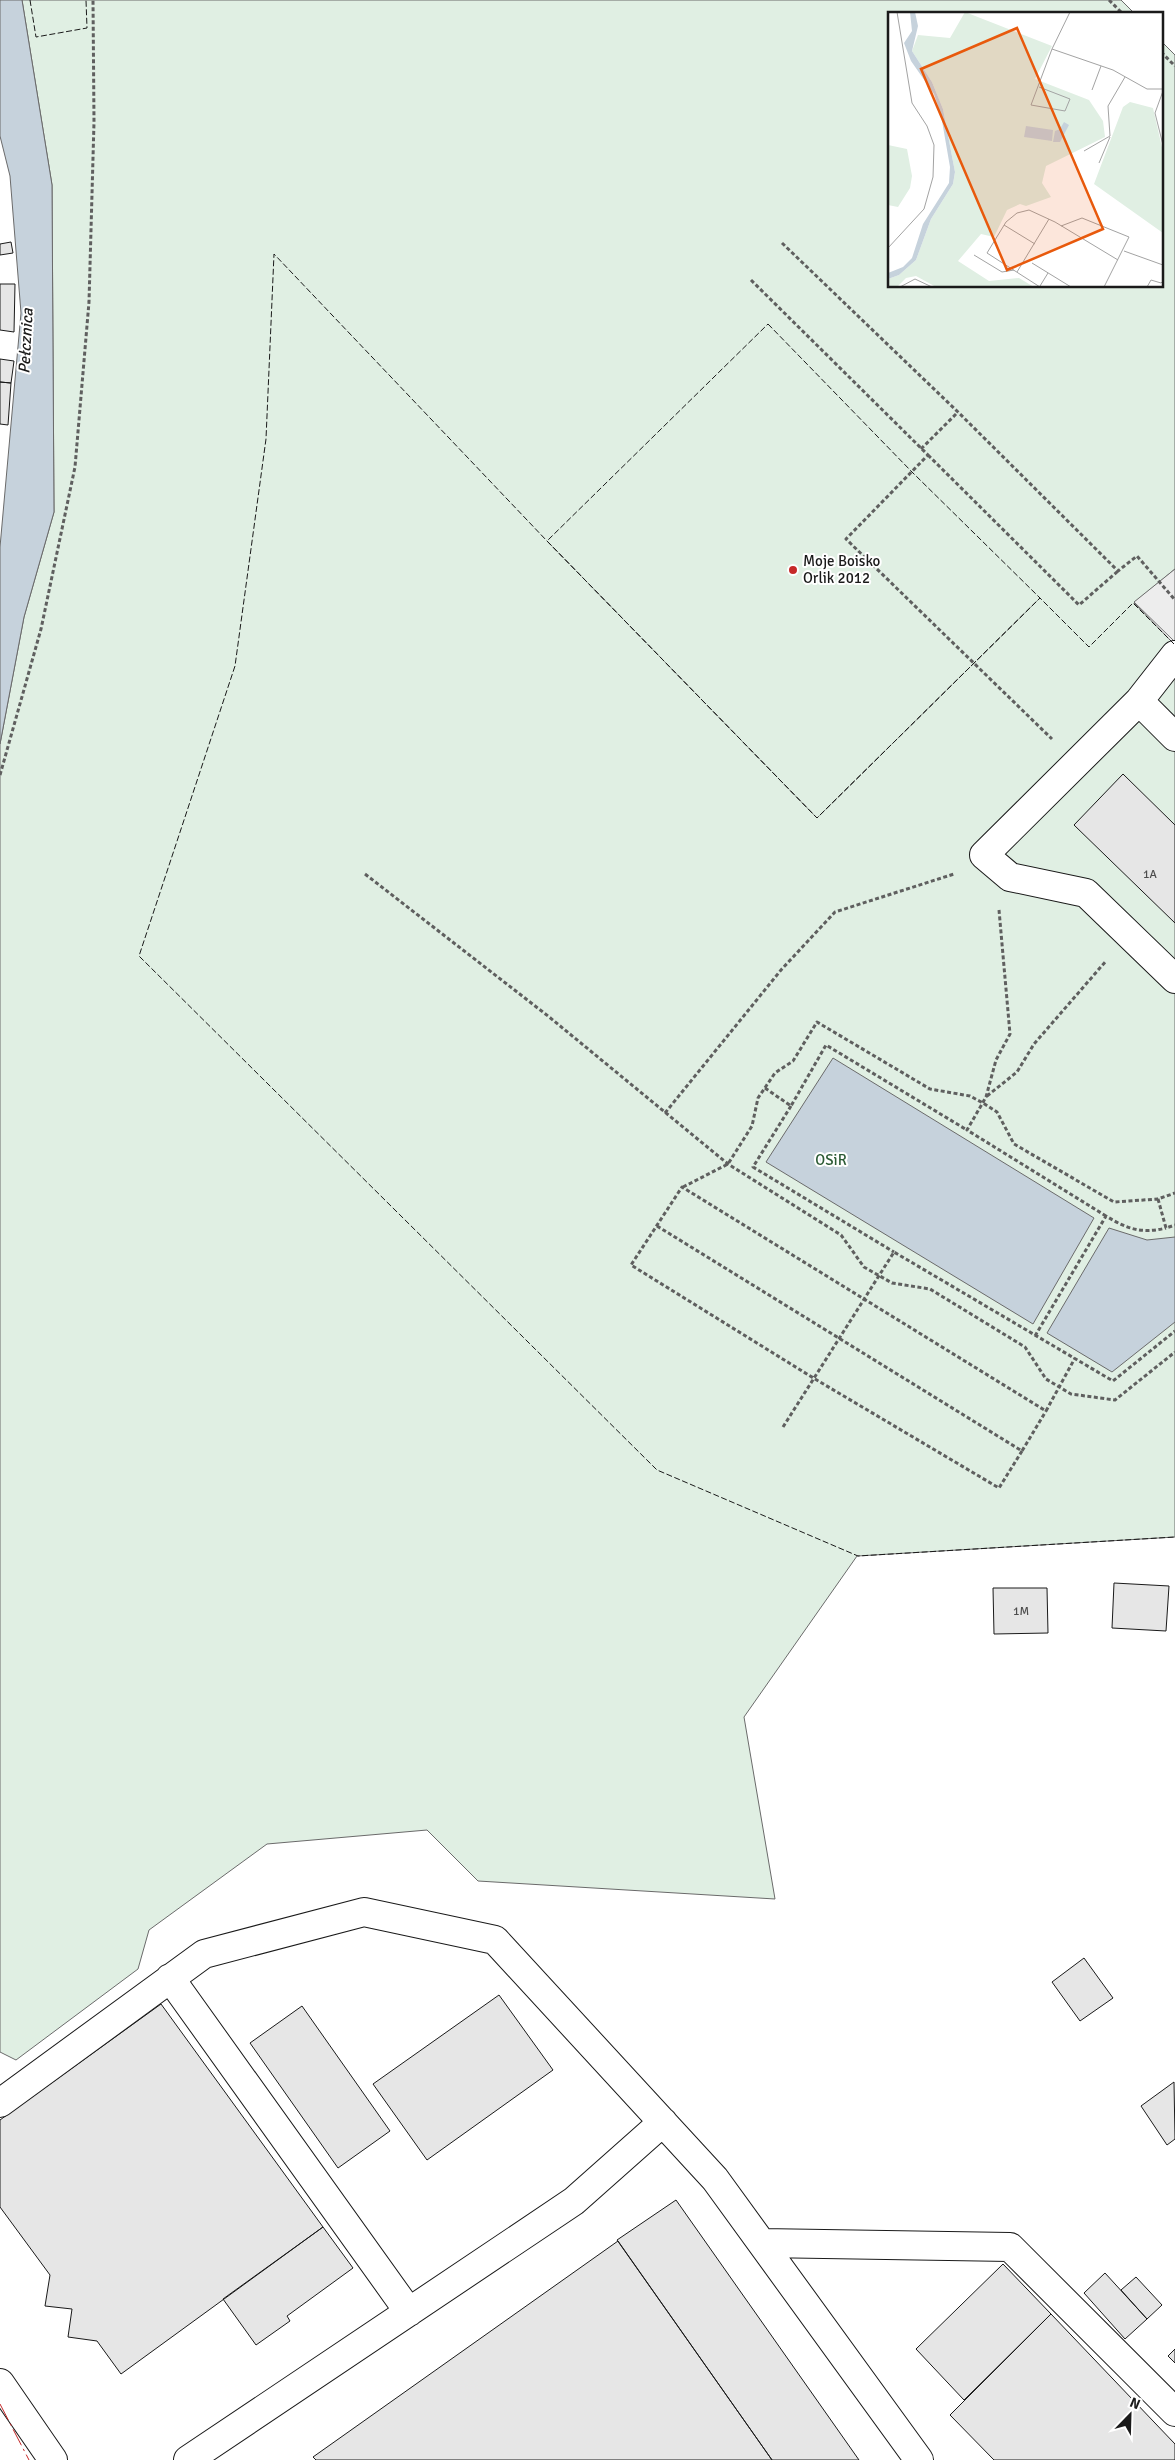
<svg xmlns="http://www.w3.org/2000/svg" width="1175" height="2460" font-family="Signika,sans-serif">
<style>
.green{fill:#e0efe3;stroke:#6a6a6a}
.parking{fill:#ededed;stroke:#6a6a6a}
.water{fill:#c6d2dc;stroke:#6a6a6a}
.building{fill:#e6e6e6;stroke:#1a1a1a}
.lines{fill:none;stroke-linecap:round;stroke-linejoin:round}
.minor-casing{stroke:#1a1a1a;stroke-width:30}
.path{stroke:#5f5f5f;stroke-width:3;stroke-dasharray:4 2.5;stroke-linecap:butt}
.minor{stroke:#fff;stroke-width:28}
.fence{stroke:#1a1a1a;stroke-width:1;stroke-dasharray:6 2.5;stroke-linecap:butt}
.power{stroke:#c62828;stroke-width:1;stroke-dasharray:18 4 2.5 4;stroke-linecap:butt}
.poi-dot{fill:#c62828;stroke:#fff;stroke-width:2}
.labels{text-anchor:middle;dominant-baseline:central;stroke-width:4;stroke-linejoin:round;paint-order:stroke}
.number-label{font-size:12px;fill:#4d4d4d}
.poi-label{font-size:15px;fill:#1a1a1a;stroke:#fff;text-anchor:start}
.park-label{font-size:15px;fill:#2b5a34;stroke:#fff}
.water-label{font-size:16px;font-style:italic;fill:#1a1a1a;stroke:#fff}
.inset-road{fill:none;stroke:#a3a3a3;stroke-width:1}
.view{fill:#e8590c;fill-opacity:0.15;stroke:#e8590c;stroke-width:2.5}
.inset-edge{fill:none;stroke:#1a1a1a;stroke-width:2.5}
</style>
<rect width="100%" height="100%" fill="#fff"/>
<path class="green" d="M 22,0 L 1121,0 L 1135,14 L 889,14 L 889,286 L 1161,286 L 1161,41 L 1175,55 L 1175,569 L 1134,603 L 1175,645 L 1175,1537 L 857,1556 L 744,1717 L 775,1899 L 478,1881 L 427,1830 L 267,1844 L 149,1930 L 138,1969 L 16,2060 L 0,2052 L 0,744 L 24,617 L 54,512 L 52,185 Z"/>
<path class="parking" d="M 1175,569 L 1175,642 L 1134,602 Z"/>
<path class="water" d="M 0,0 L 22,0 L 52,185 L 54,512 L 24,617 L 0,744 L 0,547 L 21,313 L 10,176 L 0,136 Z
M 833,1058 L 1094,1218 L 1033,1324 L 766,1162 Z
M 1109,1228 L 1147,1240 L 1175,1237 L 1175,1322 L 1112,1372 L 1047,1333 Z"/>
<path class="building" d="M 11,242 L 13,253 L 0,255 L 0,244 Z
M 0,284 L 15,284 L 14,332 L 0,330 Z
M 0,359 L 14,361 L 11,383 L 0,382 Z
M 0,382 L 11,383 L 8,425 L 0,424 Z
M 1123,774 L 1175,825 L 1175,923 L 1074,825 Z
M 1114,1583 L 1169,1586 L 1166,1631 L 1112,1628 Z
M 993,1588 L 1047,1588 L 1048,1633 L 994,1634 Z
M 1084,1958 L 1113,1998 L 1080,2021 L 1052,1982 Z
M 499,1995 L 553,2070 L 427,2160 L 373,2084 Z
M 161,2004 L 323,2227 L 121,2374 L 97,2341 L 68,2337 L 72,2309 L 45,2306 L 50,2275 L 0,2207 L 0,2120 Z
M 302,2006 L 390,2131 L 338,2168 L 250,2043 Z
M 1174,2082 L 1175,2139 L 1167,2145 L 1141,2106 Z
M 676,2200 L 859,2460 L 772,2460 L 617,2240 Z
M 323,2227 L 353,2268 L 287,2316 L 290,2321 L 256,2345 L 223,2299 Z
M 618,2241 L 772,2460 L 316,2460 L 313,2457 Z
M 1003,2264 L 1051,2314 L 964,2400 L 916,2349 Z
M 1105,2273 L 1147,2319 L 1125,2339 L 1084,2293 Z
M 1136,2277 L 1162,2305 L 1147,2319 L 1121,2290 Z
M 1051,2314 L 1175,2444 L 1175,2460 L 994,2460 L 950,2415 Z
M 1175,2349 L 1175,2363 L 1168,2356 Z"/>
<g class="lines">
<g class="minor-casing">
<path id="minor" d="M 1175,655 L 1139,701 L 984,855 L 1010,877 L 1086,893 L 1175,979
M 1139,701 L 1175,737
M 170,1978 L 409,2312
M 0,2103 L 204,1954 L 364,1912 L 495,1940 L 715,2179 L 919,2460
M 762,2243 L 1010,2247 L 1175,2412
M 0,2383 L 53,2460
M 188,2460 L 574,2201 L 663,2122"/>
</g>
<path class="path" d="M 1109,0 L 1123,14
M 1161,52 L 1175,66
M 782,243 L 958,412 L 1118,571 L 1137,556 L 1175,600
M 751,280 L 928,455 L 846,539 L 1052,739
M 921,449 L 958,412
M 928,455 L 1079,605 L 1118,571
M 0,775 L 41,629 L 75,467 L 89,302 L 94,122 L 93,0
M 365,874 L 548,1016 L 728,1164 L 841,1235 L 864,1267 L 892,1283 L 930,1289 L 1025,1347 L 1046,1379 L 1071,1394 L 1115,1400 L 1175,1352
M 999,910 L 1010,1034 L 996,1060 L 986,1097 L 967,1130 L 1106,1216
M 765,1088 L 791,1106 L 826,1045 L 967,1130
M 987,1096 L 1017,1072 L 1034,1044 L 1106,961
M 791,1106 L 753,1167 L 894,1252
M 665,1113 L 781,970 L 835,912 L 954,874
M 683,1187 L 728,1164 L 752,1126 L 758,1098 L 775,1073 L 793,1061 L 817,1022 L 930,1089 L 970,1096 L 983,1103 L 997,1112 L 1014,1144 L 1114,1202 L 1158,1199 L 1175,1193
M 1158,1199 L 1166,1228 L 1175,1225
M 657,1226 L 1022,1451 L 1046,1411
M 1035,1336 L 1106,1216 C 1127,1229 1142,1234 1166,1228
M 783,1427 L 894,1252 L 1113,1381 L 1175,1331
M 1022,1451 L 999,1488 L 815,1379 L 631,1265 L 682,1187 L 1046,1411 L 1075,1358"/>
<use href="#minor" class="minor"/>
<path class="fence" d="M 30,0 L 36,37 L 87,28 L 86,0
M 768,324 L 912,472 L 1040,598 L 817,818 L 547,541 Z
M 1174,644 L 1133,603 L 1089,647 L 1040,598 L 817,818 L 547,541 L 274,254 L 266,439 L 235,666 L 139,956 L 657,1470 L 858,1556 L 1175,1537"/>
<path class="power" d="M 0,2404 L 29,2460"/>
</g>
<circle class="poi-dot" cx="793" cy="570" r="5"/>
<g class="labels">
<g class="number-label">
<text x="1150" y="874">1A</text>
<text x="1021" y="1611">1M</text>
</g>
<g class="poi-label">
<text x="803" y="561">Moje Boisko<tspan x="803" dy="17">Orlik 2012</tspan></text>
</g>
<g class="park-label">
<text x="831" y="1160">OSiR</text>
</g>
<g class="water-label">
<text transform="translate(26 341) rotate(-87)">Pełcznica</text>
</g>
</g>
<g transform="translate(888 12)">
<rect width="275" height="275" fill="#fff"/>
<path d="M 77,0 L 164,34 L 147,67 L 201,88 L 215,109 L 217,125 L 158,154 L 154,171 L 163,185 L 138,194 L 132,192 L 119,198 L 106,225 L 93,222 L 70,249 L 101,269 L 131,266 L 146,275 L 48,275 L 28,264 L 18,266 L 9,275 L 0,275 L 0,267 L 11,263 L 28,248 L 43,207 L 65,172 L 67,160 L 55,97 L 44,70 L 24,39 L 30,23 L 62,26 ZM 242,90 L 265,96 L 275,140 L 275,221 L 206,172 L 235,95 ZM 0,133 L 19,137 L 24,164 L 22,176 L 10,195 L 0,193 Z" fill="#e0efe3"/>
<path d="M 22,0 L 27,0 L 30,14 L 24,39 L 44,70 L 55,97 L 67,160 L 65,172 L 43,207 L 28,248 L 11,263 L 0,267 L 0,261 L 15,255 L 24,246 L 35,212 L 61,171 L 62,155 L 53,103 L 46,82 L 23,49 L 16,31 L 24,19 ZM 176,110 L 181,113 L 172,130 L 165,130 L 167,119 L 172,117 ZM 138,114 L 165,118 L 164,129 L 136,125 Z" fill="#c6d2dc"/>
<path class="inset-road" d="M 182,0 L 164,37 L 225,58 L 259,77 L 275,77M 151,75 L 182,87 L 177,99 L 143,93 L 164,37M 204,78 L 213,54M 275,79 L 267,101 L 275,133M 196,139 L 222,124 L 220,94 L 237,65M 211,151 L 222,125M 116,213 L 147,232M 173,214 L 194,206 L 241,225 L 216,275M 0,236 L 36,197 L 45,165 L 46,133 L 39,114 L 24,91 L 9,0M 236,239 L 275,253M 86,243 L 114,260 L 126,258M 144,251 L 183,275M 129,260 L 161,207M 152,274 L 160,261M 12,275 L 27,267 L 44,275M 152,275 L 99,241 L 118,210 L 129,201 L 141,198 L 167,210 L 230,248M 259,275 L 263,268 L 273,271 L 275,269"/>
<path class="view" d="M 129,16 L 215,217 L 119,258 L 33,57 Z"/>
<rect width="275" height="275" class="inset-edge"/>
</g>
<g transform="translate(1130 2415) rotate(23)" stroke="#ffffff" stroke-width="4" paint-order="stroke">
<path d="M0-4L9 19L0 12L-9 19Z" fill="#1a1a1a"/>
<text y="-8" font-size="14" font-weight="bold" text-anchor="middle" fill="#1a1a1a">N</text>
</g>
</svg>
